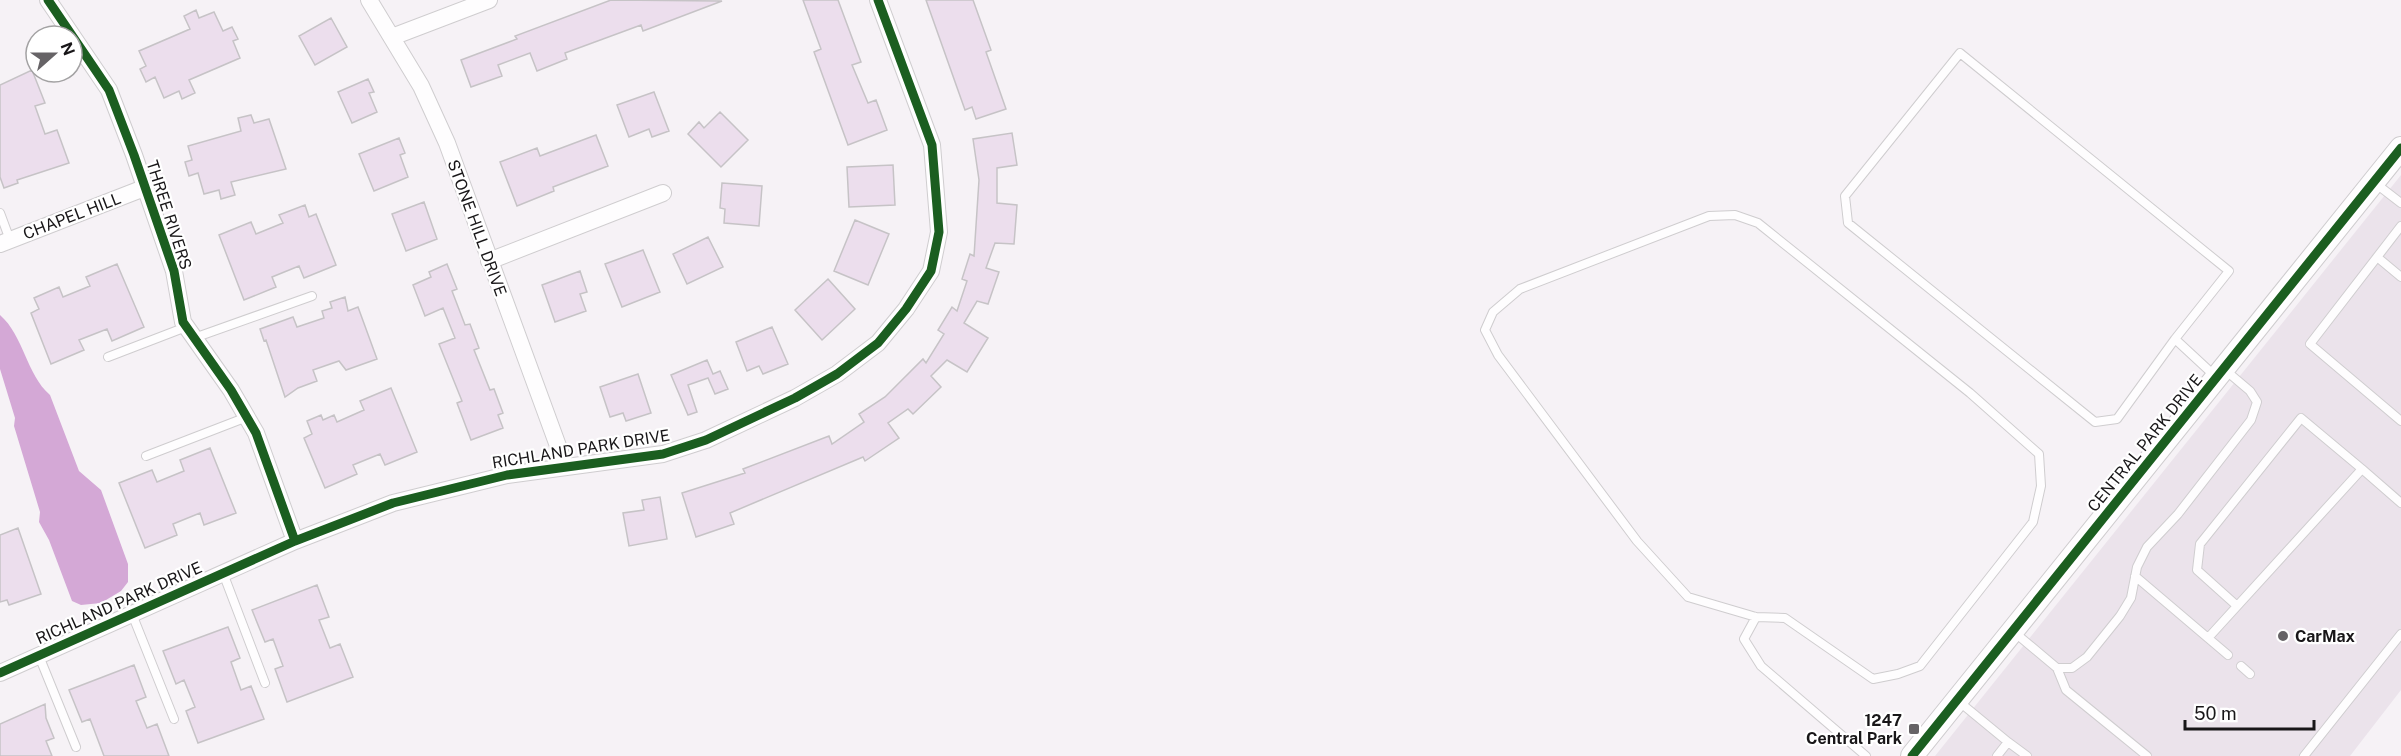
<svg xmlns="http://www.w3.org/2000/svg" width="2401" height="756" font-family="'Public Sans',sans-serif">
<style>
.built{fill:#ebe3eb}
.water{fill:#d4a8d6}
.building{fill:#ecdeed;stroke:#c6c3c6;stroke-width:1.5}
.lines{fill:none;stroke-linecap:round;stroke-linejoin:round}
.lane-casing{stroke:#cfcdcf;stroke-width:10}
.street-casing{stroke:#cfcdcf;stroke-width:18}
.secondary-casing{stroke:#cfcdcf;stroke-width:24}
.lane{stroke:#fefdfe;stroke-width:8}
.street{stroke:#fefdfe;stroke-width:16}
.secondary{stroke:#fefdfe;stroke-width:22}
.cycleway-casing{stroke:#fff;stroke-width:13}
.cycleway{stroke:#1b5e20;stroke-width:9}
.poi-dot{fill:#666366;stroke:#fff;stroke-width:2}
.labels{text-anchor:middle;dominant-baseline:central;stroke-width:4.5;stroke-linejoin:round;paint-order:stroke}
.street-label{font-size:16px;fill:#181618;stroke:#fff}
.poi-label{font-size:16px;font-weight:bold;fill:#181618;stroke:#fff;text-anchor:start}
</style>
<rect width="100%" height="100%" fill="#f6f2f6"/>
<path class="built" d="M 2401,175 L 2401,690 L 2350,756 L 1935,756 Z"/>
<path class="water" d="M 0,315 C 24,336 26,374 50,395 L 79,471 L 101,490 L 128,564 L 128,582 L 121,591 L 101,603 L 81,605 L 72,601 L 49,540 L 39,522 L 40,512 L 14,426 L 15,418 L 0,369 Z"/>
<path class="building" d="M 611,0 L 722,1 L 643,31 L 641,25 L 565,53 L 567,59 L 537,71 L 530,53 L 498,65 L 502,76 L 471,87 L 461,60 L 517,39 L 515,36 Z
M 803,0 L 838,0 L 861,62 L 852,65 L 868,103 L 876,100 L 887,130 L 848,145 L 814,52 L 821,49 Z
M 926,0 L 973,0 L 991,50 L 986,52 L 1006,109 L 976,119 L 972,107 L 965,110 Z
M 196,10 L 199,18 L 214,12 L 223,31 L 232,27 L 238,39 L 233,41 L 240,58 L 189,80 L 195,93 L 182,99 L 179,91 L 164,98 L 155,77 L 146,82 L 140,69 L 146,66 L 139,51 L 190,29 L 184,16 Z
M 331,18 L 347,47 L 315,65 L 299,36 Z
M 32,70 L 45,103 L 35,106 L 45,134 L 57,130 L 69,163 L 17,180 L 18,183 L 4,188 L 0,177 L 0,85 Z
M 368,79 L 374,92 L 369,93 L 377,112 L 352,123 L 338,92 Z
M 654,92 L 669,131 L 652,137 L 649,129 L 629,137 L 617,105 Z
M 720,112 L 748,140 L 721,167 L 688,134 L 699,122 L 704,128 Z
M 251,115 L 254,123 L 269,119 L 286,169 L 231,182 L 235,195 L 221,199 L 219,190 L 204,194 L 198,173 L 189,176 L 185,162 L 192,160 L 188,146 L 241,131 L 238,118 Z
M 1012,133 L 1017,165 L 997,168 L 997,203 L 1017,205 L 1014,244 L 995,243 L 986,268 L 999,272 L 988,304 L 977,301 L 964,323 L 988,338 L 967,372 L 947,360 L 931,376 L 941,387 L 913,414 L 908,409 L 888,423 L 899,438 L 865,461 L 863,457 L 730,513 L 734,524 L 696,537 L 682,493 L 745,473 L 743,469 L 829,436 L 832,444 L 864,422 L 859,414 L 885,397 L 923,359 L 926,363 L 944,334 L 938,330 L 952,307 L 957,311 L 967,281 L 962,279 L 970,254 L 974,256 L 979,180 L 973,139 Z
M 596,135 L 608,166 L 553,187 L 554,191 L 517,206 L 500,162 L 537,148 L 540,156 Z
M 399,138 L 405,153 L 400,155 L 408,177 L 374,191 L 359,154 Z
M 893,165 L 895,205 L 849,207 L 847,167 Z
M 722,183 L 762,186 L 759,226 L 724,223 L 725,209 L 720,208 Z
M 424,202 L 437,239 L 406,251 L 392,214 Z
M 305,205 L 309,217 L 316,214 L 336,265 L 304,278 L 299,266 L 272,277 L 276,287 L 244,300 L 219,235 L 251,222 L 256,234 L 283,223 L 279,215 Z
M 855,220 L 889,234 L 868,285 L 834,271 Z
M 708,237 L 723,267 L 687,284 L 673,254 Z
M 643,250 L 660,292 L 622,307 L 605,264 Z
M 117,264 L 144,327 L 112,341 L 107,329 L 79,340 L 84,350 L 51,364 L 31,313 L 39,309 L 34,298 L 59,287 L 63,297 L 90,286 L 86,277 Z
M 447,264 L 457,289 L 452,291 L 465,325 L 470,324 L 479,348 L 474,350 L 490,390 L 494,389 L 503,413 L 498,415 L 503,428 L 471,440 L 457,403 L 462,401 L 439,344 L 455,338 L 443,308 L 425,316 L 413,285 L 431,277 L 429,272 Z
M 580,271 L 587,292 L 580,294 L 586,311 L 555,322 L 542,285 Z
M 828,279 L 855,309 L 822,340 L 795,310 Z
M 345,297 L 348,311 L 358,307 L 377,359 L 346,370 L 339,361 L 313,370 L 317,381 L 298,388 L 285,397 L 266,340 L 264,341 L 260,329 L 293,317 L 297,327 L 324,318 L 322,311 L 332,308 L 330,302 Z
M 772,327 L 788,364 L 763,374 L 759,366 L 747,371 L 736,342 Z
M 707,360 L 713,374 L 720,371 L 728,389 L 715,394 L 708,378 L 688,385 L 697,412 L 688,415 L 671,375 Z
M 638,374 L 651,413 L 626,421 L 623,413 L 610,417 L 600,387 Z
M 391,388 L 417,452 L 385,465 L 380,454 L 353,465 L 357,474 L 325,488 L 304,438 L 312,434 L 307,421 L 321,415 L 323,420 L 334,415 L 337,422 L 364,410 L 360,401 Z
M 210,448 L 236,513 L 204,525 L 200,513 L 173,524 L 177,535 L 145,548 L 119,483 L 152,470 L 157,482 L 184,471 L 180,460 Z
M 660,497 L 667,539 L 629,546 L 623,513 L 644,510 L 642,500 Z
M 18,528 L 41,594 L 9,605 L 7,600 L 0,602 L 0,535 Z
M 317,585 L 329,617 L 319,620 L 330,648 L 340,644 L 353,677 L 287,702 L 275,669 L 283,666 L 273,639 L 265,642 L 252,610 Z
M 228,627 L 240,658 L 231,662 L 241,690 L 251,686 L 264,719 L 198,743 L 186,711 L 195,707 L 184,680 L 176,684 L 163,651 Z
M 134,665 L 146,697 L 136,701 L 147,728 L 157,724 L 169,756 L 104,756 L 90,719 L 82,722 L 69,690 Z
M 45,704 L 46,718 L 54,738 L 46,741 L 52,756 L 0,756 L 0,724 Z"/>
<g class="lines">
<g class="lane-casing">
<path id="lane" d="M 2375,183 L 2401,203
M 0,213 L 10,240
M 1735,215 L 1758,223 L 1970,393 L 2039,454 L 2041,486 L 2033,522 L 1920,666 L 1898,674 L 1873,679 L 1785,618 L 1756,617 L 1688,597 L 1637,541 L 1498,355 L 1485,330 L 1493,312 L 1520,289 L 1709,216 Z
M 2401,226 L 2310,344 L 2401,421
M 2377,257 L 2401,277
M 194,338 L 312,296
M 2175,339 L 2117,419 L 2095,422 L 1848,223 L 1845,196 L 1960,53 L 2229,271 L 2175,339 L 2216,377
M 108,357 L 186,327
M 146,456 L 247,417
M 2362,469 L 2401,503
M 223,573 L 265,683
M 2135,576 L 2228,655
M 132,614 L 174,719
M 1756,617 L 1744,639 L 1761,666 L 1866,756
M 2014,632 L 2057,668 L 2072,668 L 2087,657 L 2120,616 L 2131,598 L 2137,567 L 2147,547 L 2178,514 L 2251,420 L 2257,402 L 2250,391 L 2224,369
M 2208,638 L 2362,469 L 2301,418 L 2200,544 L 2197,570 L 2236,605
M 39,656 L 76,747
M 2241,666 L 2250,674
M 2057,668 L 2066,690 L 2147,756
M 1957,700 L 2008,742 L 1997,756
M 2008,742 L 2027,756
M 2304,756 L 2401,634"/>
</g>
<g class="street-casing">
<path id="street" d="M 48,0 L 109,90 L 134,155 L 174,271 L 183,322 L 231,390 L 256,433 L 295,541
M 369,0 L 421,86 L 447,143 L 565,465
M 392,37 L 489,0
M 0,244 L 144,188
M 489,261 L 663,193
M 0,673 L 295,541 L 393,503 L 507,475 L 663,454 L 706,440 L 795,398 L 837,374 L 878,343 L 906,309 L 931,271 L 939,232 L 932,145 L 878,0"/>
</g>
<g class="secondary-casing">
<path id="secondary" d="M 1912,756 L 2401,148"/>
</g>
<use href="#lane" class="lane"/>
<use href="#street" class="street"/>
<use href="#secondary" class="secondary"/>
<g class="cycleway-casing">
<path id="cycleway" d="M 48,0 L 109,90 L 134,155 L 174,271 L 183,322 L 231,390 L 256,433 L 295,541
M 0,673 L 295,541 L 393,503 L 507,475 L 663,454 L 706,440 L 795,398 L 837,374 L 878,343 L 906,309 L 931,271 L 939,232 L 932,145 L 878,0
M 1912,756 L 2401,148"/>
</g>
<use href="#cycleway" class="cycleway"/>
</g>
<g class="poi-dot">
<circle cx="2283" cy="636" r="6"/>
<rect x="1908" y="723" width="12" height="12" rx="3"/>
</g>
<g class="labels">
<g class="street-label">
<text transform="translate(169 215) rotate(72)">THREE RIVERS</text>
<text transform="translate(72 216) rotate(-21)">CHAPEL HILL</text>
<text transform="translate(477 228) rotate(70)">STONE HILL DRIVE</text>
<text transform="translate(2145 443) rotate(-51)">CENTRAL PARK DRIVE</text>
<text transform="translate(581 449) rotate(-9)">RICHLAND PARK DRIVE</text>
<text transform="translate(119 603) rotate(-24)">RICHLAND PARK DRIVE</text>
</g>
<g class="poi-label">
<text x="2295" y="636">CarMax</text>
<text x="1902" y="720" text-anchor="end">1247<tspan x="1902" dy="18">Central Park</tspan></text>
</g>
</g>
<g transform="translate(54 54) rotate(69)"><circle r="28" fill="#ffffff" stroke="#a3a2a3" stroke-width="1.5"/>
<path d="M0-4.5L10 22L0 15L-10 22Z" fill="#666366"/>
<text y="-9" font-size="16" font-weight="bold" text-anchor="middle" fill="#181618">N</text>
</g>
<path d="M2185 720v9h129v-9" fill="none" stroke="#181618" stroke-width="3"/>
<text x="2194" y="720" font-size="18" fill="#181618" stroke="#ffffff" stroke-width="4.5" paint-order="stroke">50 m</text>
</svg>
